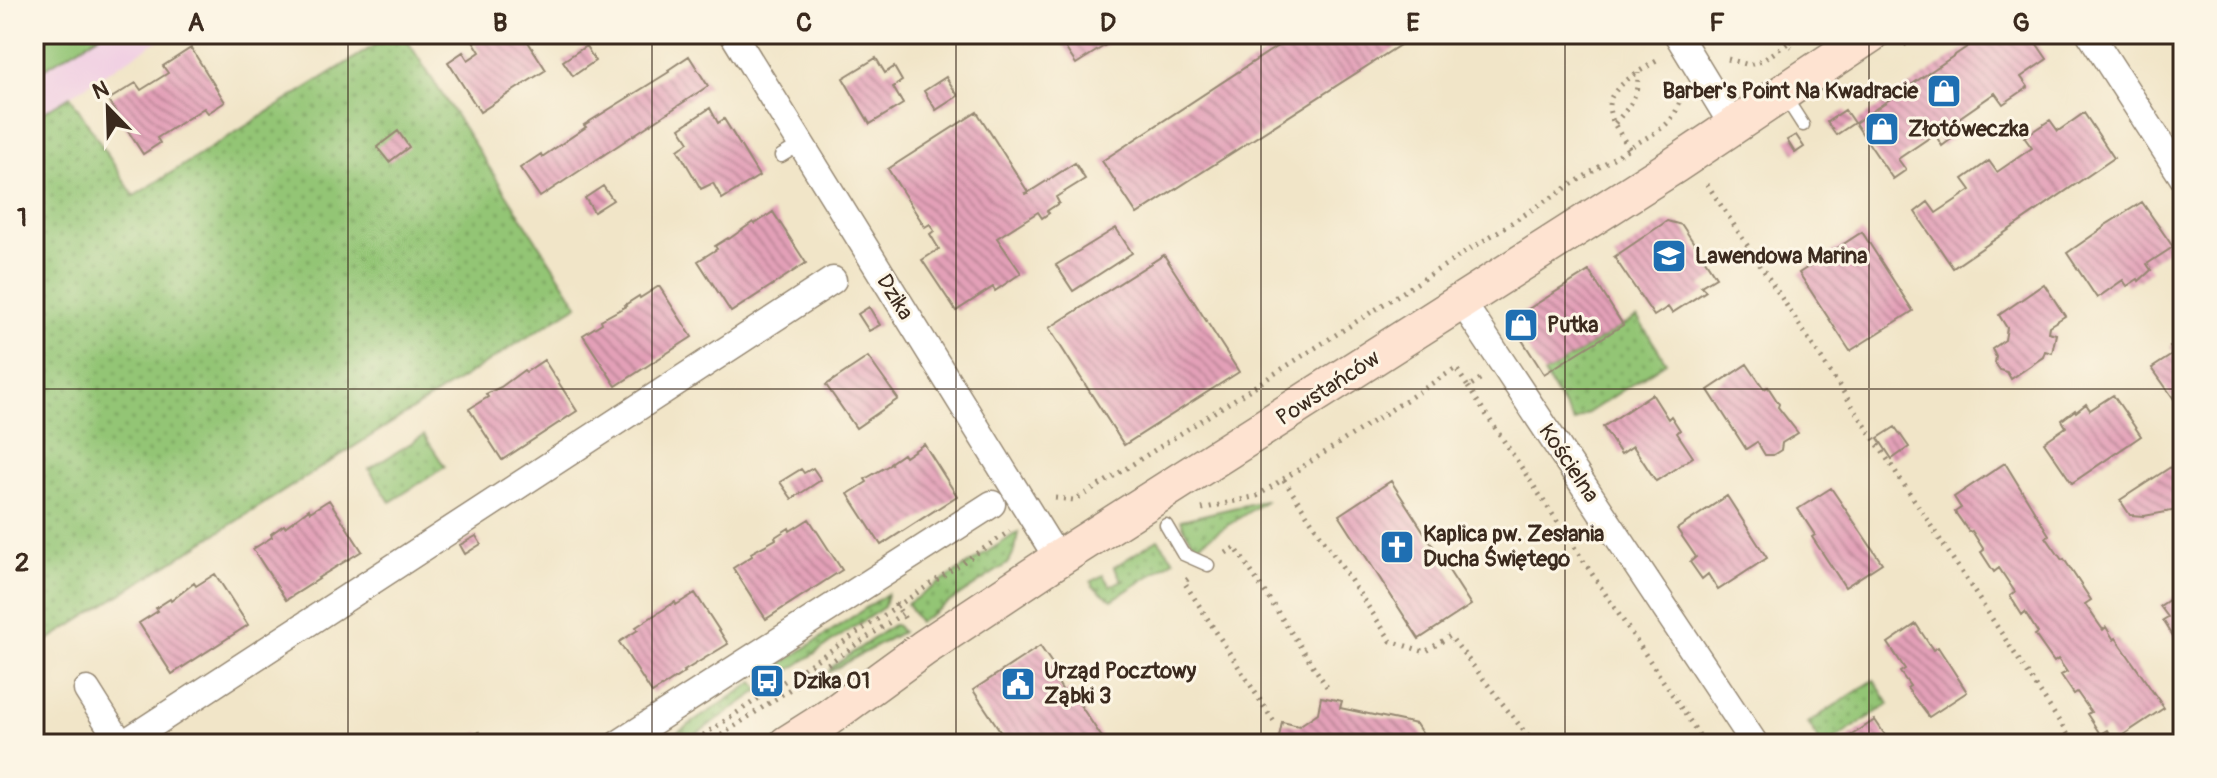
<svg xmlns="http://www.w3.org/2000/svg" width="2217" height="778" font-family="Pangolin,sans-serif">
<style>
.built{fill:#f1d0e3}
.grass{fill:url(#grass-dots);stroke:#67784a;stroke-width:2}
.pitch{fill:#93c575;stroke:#67784a;stroke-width:2}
.building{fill:url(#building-back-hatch)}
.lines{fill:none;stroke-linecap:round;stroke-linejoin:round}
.lane-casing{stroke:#968873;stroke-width:15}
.street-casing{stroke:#968873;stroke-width:29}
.secondary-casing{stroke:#968873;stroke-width:39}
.path{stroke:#968873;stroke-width:5;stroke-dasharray:2 6;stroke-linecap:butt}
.lane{stroke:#fff;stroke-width:12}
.street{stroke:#fff;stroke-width:26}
.secondary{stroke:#fee3d1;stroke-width:36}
.grid{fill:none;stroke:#3b2a1e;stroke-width:2;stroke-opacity:0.55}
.labels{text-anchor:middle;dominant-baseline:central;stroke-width:6;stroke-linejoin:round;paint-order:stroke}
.poi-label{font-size:22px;font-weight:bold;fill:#3b2a1e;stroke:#fcf5e5;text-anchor:start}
.street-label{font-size:22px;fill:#3b2a1e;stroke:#fcf5e5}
.neatline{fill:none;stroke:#3b2a1e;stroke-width:3}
.grid-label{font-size:26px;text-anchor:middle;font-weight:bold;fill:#3b2a1e}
</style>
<defs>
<pattern id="grass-dots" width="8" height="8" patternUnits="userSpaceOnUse" patternTransform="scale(2)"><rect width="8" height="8" fill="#93c575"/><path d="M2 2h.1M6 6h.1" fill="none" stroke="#79a05f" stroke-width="1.8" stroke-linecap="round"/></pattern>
<pattern id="building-back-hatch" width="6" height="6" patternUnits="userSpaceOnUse" patternTransform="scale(2)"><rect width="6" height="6" fill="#e3a0b8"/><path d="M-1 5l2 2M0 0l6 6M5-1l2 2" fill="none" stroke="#b98395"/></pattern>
</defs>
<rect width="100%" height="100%" fill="#fcf5e5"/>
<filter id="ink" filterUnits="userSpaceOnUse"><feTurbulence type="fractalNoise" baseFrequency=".0125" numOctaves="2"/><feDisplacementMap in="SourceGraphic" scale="16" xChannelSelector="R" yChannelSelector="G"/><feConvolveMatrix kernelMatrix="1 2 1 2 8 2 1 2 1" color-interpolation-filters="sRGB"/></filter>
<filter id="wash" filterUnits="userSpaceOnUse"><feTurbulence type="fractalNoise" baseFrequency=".006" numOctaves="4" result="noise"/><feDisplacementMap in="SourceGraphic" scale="32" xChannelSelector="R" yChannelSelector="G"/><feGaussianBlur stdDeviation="1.8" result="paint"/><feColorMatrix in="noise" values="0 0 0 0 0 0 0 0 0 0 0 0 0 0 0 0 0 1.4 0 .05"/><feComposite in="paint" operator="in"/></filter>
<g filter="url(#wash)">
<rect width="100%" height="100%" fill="#f1e5c8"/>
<path class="built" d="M 34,34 L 169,34 L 34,118 Z"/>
<path class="grass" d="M 393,34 L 403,34 L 578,305 L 34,649 L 34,118 L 70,96 L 134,196 Z
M 1637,317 L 1666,362 L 1574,422 L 1544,374 Z
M 424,435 L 445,467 L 390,502 L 369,469 Z
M 1267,500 L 1196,546 L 1185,530 L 1181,520 Z
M 1018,532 L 1015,551 L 1007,564 L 919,622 L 907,604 Z
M 1158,539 L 1174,560 L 1112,600 L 1093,586 L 1091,582 L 1103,575 L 1110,586 L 1122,580 L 1114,567 Z
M 887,594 L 884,607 L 778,678 L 772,670 Z
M 893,625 L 896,625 L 902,632 L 829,672 L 832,667 Z
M 1874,680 L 1889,704 L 1828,744 L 1821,744 L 1808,723 Z
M 754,682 L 760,690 L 682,744 L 660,744 Z"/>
<path class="pitch" d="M 54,34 L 101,34 L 34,75 L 34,47 Z"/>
<g id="blocks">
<path class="building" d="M 469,34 L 523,34 L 546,70 L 480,112 L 448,62 L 463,52 L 468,60 L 480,52 Z
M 1056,34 L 1123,34 L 1076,64 Z
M 1296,34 L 1417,34 L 1137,214 L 1102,161 Z
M 1986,34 L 2030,34 L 2047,59 L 2021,77 L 2028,87 L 2015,96 L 2003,104 L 1995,93 L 1959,118 L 1967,129 L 1954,137 L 1942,146 L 1935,134 L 1898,159 L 1906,170 L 1893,179 L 1855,123 Z
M 586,46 L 595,61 L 573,76 L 563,61 Z
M 191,48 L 225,102 L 208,113 L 204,108 L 157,138 L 160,143 L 143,154 L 108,100 L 136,83 L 141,90 L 168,73 L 163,66 Z
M 689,56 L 708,86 L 540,197 L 520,168 L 541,154 L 542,157 L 586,127 L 584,125 L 669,72 L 668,70 Z
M 876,58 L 885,73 L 894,67 L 902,81 L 893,87 L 903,104 L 870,124 L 843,78 Z
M 946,77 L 958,96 L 936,110 L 924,91 Z
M 710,108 L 718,123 L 724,119 L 759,176 L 722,199 L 713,183 L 701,189 L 678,150 L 689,142 L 680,128 Z
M 1845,110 L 1854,123 L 1836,135 L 1827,122 Z
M 977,112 L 1028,192 L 1025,193 L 1026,194 L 1075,163 L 1085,179 L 1056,197 L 1059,203 L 1047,211 L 1049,213 L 1042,218 L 1038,212 L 997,238 L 1021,273 L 995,291 L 993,287 L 956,311 L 922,260 L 939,249 L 930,234 L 934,231 L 930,224 L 925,227 L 888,169 Z
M 2084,113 L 2114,158 L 1953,268 L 1915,212 L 1928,202 L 1936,213 L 1971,190 L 1963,179 L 1989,161 L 1997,172 L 2032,148 L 2024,137 L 2050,120 L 2058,131 Z
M 398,131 L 409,147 L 389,162 L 377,147 Z
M 1796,135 L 1804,147 L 1795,153 L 1787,140 Z
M 603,186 L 613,200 L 594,212 L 585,198 Z
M 2142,202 L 2173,247 L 2147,264 L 2151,270 L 2139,281 L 2138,279 L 2127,286 L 2123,280 L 2097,298 L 2067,253 L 2103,228 L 2104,226 Z
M 773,212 L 806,263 L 731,312 L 698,261 L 717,249 L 715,246 L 728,238 L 729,239 L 753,222 L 755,224 Z
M 1667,221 L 1682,225 L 1716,277 L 1701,286 L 1706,291 L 1672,313 L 1668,307 L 1654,316 L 1614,257 Z
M 1116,228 L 1132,253 L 1073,291 L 1056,265 Z
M 1862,232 L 1913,311 L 1850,351 L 1799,273 Z
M 1164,255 L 1239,372 L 1124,445 L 1049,328 Z
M 1589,271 L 1623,325 L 1544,374 L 1515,329 L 1519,315 Z
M 2044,284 L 2065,316 L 2049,326 L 2048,332 L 2056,334 L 2052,353 L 2045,351 L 2043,357 L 2011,379 L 2007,372 L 2000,370 L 1995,363 L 1996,357 L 1992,349 L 2005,340 L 2007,328 L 1999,315 Z
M 659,286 L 692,337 L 616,386 L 583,335 L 602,323 L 601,320 L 626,306 L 625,305 L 639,296 L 640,298 Z
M 869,307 L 880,325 L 869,331 L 858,314 Z
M 2183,338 L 2183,408 L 2181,409 L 2152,368 L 2175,353 L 2170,347 Z
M 868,357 L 898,399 L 856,428 L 826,385 Z
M 544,360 L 577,411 L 502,460 L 469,409 L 488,397 L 486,394 L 501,387 L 524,370 L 526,372 Z
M 1747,364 L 1764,389 L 1768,387 L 1779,404 L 1778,407 L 1798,433 L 1782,443 L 1781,450 L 1773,455 L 1765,455 L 1757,442 L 1746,449 L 1708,390 Z
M 1652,394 L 1668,419 L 1671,416 L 1680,430 L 1677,433 L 1693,457 L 1656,481 L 1633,446 L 1621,454 L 1603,427 Z
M 2113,395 L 2141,436 L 2072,483 L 2044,442 L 2066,427 L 2062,420 L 2075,410 L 2076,412 L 2086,404 L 2090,410 Z
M 1895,427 L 1909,447 L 1892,459 L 1878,438 Z
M 924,444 L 957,496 L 881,545 L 848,494 L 867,482 L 865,479 L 891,464 L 890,463 L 903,454 L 905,457 Z
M 2183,459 L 2183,509 L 2144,516 L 2130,515 L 2120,500 Z
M 2005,463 L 2049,535 L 2046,537 L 2062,560 L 2064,559 L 2091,600 L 2085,604 L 2103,630 L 2106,627 L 2114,640 L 2116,638 L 2164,708 L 2114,741 L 2107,730 L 2100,734 L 2087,714 L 2091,712 L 2077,692 L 2074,694 L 2061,675 L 2067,672 L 2058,659 L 2054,662 L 2035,635 L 2038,633 L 2025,612 L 2022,615 L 2010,596 L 2015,592 L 1999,568 L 1994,572 L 1981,552 L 1984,550 L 1972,531 L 1969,532 L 1955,512 L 1961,508 L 1954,497 Z
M 813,468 L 821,480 L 792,499 L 780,482 L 801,469 L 804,473 Z
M 1391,481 L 1471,605 L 1419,639 L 1339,515 Z
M 1831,488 L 1882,563 L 1845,587 L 1812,537 L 1815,535 L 1798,509 Z
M 1727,496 L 1767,558 L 1718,590 L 1708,574 L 1702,579 L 1690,562 L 1696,557 L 1677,529 Z
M 329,500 L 362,551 L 318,578 L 319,579 L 286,600 L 253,549 L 272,537 L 271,534 L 284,525 L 285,527 L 309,509 L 310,512 Z
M 809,519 L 842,570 L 766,619 L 733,568 L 752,556 L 751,553 L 776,539 L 775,537 L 789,528 L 790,531 Z
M 476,536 L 481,544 L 465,554 L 460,545 Z
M 215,574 L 248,625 L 172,674 L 139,623 L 158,611 L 156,608 L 170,599 L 171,601 L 194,583 L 196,586 Z
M 695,593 L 728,644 L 684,671 L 685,672 L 652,693 L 619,642 L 638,630 L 636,627 L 675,602 L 676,605 Z
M 2178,594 L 2183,602 L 2183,634 L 2175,639 L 2163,620 L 2168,617 L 2160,606 Z
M 1916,624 L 1933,650 L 1938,647 L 1967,692 L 1929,717 L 1907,688 L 1910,686 L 1900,672 L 1905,669 L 1888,643 Z
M 1040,646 L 1062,678 L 1057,681 L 1064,693 L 1070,690 L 1103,739 L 1098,744 L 1009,744 L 973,690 Z
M 1321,697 L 1342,701 L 1340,708 L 1416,724 L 1429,744 L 1278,743 L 1282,722 L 1299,726 L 1318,713 Z
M 1875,720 L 1891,744 L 1838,744 Z
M 479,732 L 487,744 L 461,744 Z"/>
</g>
</g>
<g filter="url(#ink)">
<use href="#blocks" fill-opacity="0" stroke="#968873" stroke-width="2"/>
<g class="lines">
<g class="lane-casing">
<path id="lane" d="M 1785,97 L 1803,125
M 781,156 L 801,144
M 1166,525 L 1183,554 L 1208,565"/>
</g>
<g class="street-casing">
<path id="street" d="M 733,34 L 1058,559
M 1677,34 L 1733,126
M 2090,34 L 2183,178
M 1462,302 L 1755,744
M 87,690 L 121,744
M 123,744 L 833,280
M 618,744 L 992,504"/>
</g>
<g class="secondary-casing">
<path id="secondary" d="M 787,744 L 828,718 L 924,648 L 1058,559 L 1675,165 L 1871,34"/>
</g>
<path class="path" d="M 1789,42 L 1801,34
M 1904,45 L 1919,34
M 1728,59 L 1749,65 L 1762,61 L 1788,43 L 1792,47
M 1615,123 C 1631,105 1638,97 1638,73
M 1629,148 C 1622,136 1610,121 1609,107 C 1608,87 1645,68 1660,59
M 1707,184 L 2074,744
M 1468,387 L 1705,744
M 1284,480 L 1391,641 L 1425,652 L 1450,636 L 1534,744
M 1055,498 L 1074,500 L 1092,490 L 1629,148 C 1654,132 1675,127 1681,96
M 1202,509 L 1257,496 L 1456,368 L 1468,387 L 1480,379
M 1226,553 L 1235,547 L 1329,690
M 1188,579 L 1184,582 L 1276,725
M 895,603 L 907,622
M 690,744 L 1010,531
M 708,744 L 902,614"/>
<use href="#lane" class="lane"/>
<use href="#street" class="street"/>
<use href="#secondary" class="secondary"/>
</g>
</g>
<path class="grid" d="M 348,34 L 348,744M 652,34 L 652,744M 956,34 L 956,744M 1261,34 L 1261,744M 1565,34 L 1565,744M 1869,34 L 1869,744M 34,389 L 2183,389"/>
<defs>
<g id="shop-square" transform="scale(1.8)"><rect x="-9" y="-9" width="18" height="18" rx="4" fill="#1f6fb2" stroke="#fcf5e5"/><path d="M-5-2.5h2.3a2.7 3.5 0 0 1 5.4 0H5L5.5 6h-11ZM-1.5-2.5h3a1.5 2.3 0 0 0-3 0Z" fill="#fff"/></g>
<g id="school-square" transform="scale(1.8)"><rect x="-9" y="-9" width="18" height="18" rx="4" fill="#1f6fb2" stroke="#fcf5e5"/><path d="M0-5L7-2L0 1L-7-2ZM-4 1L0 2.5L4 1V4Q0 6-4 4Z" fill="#fff"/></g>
<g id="church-square" transform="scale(1.8)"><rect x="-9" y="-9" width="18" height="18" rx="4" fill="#1f6fb2" stroke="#fcf5e5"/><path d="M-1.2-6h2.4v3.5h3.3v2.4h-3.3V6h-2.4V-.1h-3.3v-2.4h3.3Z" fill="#fff"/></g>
<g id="bus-square" transform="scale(1.8)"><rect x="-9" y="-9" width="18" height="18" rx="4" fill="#1f6fb2" stroke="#fcf5e5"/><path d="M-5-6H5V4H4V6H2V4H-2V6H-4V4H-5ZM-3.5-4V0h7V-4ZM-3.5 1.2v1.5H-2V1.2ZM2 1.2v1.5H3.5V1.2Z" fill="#fff"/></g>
<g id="civic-square" transform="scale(1.8)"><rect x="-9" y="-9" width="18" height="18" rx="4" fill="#1f6fb2" stroke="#fcf5e5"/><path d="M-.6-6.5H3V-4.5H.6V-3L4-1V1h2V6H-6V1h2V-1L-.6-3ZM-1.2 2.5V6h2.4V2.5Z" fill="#fff"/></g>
</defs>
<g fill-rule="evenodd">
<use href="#shop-square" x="1944" y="91"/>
<use href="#shop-square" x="1882" y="129"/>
<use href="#school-square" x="1669" y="256"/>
<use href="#shop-square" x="1521" y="325"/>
<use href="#church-square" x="1397" y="547"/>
<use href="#bus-square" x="767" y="681"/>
<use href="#civic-square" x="1018" y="684"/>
</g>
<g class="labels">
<g class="poi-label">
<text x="1918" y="91" text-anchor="end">Barber's Point Na Kwadracie</text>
<text x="1908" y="129">Złotóweczka</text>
<text x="1695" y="256">Lawendowa Marina</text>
<text x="1547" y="325">Putka</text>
<text x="1423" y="534">Kaplica pw. Zesłania<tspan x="1423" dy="25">Ducha Świętego</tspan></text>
<text x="1044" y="671">Urząd Pocztowy<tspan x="1044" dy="25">Ząbki 3</tspan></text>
<text x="793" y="681">Dzika 01</text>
</g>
<g class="street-label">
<text transform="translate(895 297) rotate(58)">Dzika</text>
<text transform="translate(1328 388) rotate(-33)">Powstańców</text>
<text transform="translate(1569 463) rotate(56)">Kościelna</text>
</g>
</g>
<rect width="2217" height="778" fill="none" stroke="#fcf5e5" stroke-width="88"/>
<g transform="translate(108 108) rotate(337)" stroke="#fcf5e5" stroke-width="6" paint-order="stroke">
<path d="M0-6L14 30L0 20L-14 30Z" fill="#3b2a1e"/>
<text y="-12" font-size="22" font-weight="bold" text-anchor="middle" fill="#3b2a1e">N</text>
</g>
<rect x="44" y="44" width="2129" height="690" class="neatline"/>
<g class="grid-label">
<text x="196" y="31">A</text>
<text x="500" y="31">B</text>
<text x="804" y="31">C</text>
<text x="1108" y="31">D</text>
<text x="1413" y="31">E</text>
<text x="1717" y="31">F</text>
<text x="2021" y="31">G</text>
<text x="22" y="226">1</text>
<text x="22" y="571">2</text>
</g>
</svg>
